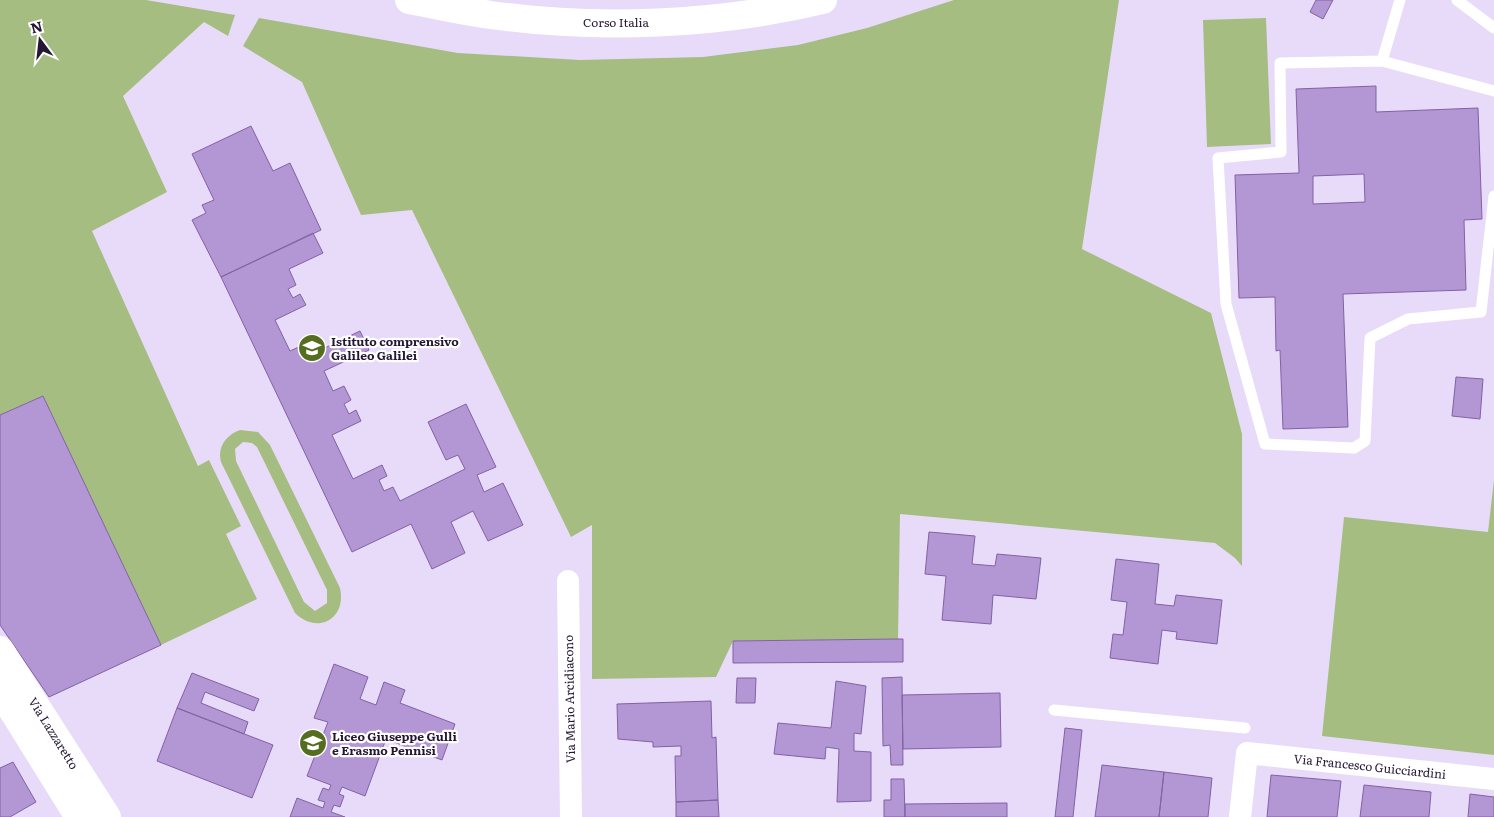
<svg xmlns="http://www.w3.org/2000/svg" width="1494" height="817" font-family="Literata,serif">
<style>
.green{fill:#a6bd82;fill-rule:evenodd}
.building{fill:#b396d4;stroke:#8261a5;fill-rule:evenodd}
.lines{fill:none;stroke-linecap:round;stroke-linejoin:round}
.lane{stroke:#fff;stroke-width:11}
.street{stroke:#fff;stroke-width:22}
.secondary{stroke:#fff;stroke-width:28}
.labels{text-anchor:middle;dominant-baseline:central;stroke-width:4.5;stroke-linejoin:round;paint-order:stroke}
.street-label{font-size:12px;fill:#251733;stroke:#fff}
.poi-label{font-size:12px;font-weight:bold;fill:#251733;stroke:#fff;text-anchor:start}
</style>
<rect width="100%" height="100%" fill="#e8dbfa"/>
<path class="green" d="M 0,0 L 146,0 L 235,15 L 228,36 L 204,22 L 123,96 L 167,192 L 92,231 L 198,466 L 209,460 L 241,526 L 226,534 L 257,599 L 161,645 L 43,396 L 0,415 Z
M 954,0 L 1119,0 L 1082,249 L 1211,313 L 1242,434 L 1242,566 L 1235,558 L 1215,543 L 900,514 L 898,639 L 733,641 L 716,677 L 592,679 L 592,525 L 571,537 L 412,210 L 361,215 L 302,82 L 243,46 L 259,18 L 458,53 L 580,60 L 703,57 L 798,45 L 867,28 Z
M 1266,18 L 1271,144 L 1207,147 L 1203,20 Z
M 240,430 L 258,432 L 270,445 L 340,588 C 347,619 317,635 295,613 L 221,462 C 217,447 226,435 240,430 ZM 243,442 L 252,443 L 257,447 L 327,590 L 327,603 L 315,611 L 304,602 L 236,461 L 235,449 Z
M 1494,480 L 1494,755 L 1322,736 L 1344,517 L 1488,532 Z"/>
<path class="building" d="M 1316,0 L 1333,0 L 1323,19 L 1310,12 Z
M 1376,86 L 1376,112 L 1478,108 L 1482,219 L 1464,220 L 1466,290 L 1343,294 L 1348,427 L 1283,429 L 1280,350 L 1276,351 L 1275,297 L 1239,298 L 1235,175 L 1299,173 L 1296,89 ZM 1364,174 L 1365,202 L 1313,204 L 1313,176 Z
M 251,126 L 273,171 L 290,163 L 321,230 L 221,277 L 192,220 L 206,213 L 202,205 L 214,200 L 192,154 Z
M 313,233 L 323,253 L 289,269 L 296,285 L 288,289 L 293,298 L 300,294 L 306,305 L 275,320 L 290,351 L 301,346 L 306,357 L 360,331 L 369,350 L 324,371 L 333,391 L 344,386 L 351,400 L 344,404 L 349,414 L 356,410 L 361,421 L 332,435 L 353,479 L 382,465 L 387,476 L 379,480 L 384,491 L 393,487 L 400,501 L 465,469 L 458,455 L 446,460 L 428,422 L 466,404 L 496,467 L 477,475 L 484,492 L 503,483 L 523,525 L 488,541 L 473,511 L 451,522 L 465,553 L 432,569 L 411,524 L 352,552 L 221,277 Z
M 1456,377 L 1483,379 L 1480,419 L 1452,416 Z
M 43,396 L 161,645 L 49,697 L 0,625 L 0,415 Z
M 929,532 L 975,536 L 972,564 L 995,566 L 997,554 L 1041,558 L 1036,599 L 993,595 L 991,624 L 942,620 L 946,576 L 925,574 Z
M 1116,559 L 1159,564 L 1155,604 L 1174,606 L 1176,595 L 1222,600 L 1217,644 L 1176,639 L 1177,632 L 1162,630 L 1158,664 L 1110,658 L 1113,634 L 1123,635 L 1127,602 L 1111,600 Z
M 898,639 L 903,639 L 903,662 L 733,663 L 733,641 Z
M 334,664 L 368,677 L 360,699 L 376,705 L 384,682 L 405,690 L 400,703 L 455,724 L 442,760 L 386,739 L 365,796 L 342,787 L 339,794 L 344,796 L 340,807 L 334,805 L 331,812 L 345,817 L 290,817 L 297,798 L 323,808 L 325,802 L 318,800 L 323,788 L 329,790 L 331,785 L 307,776 L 328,722 L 314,718 Z
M 192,673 L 259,699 L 254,711 L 205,692 L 201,703 L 248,722 L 244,734 L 177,708 Z
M 902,677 L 903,765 L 891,765 L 890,745 L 883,746 L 882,678 Z
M 737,678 L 756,678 L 755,703 L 736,703 Z
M 836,681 L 866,686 L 861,734 L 854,733 L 854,751 L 871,752 L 871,801 L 837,802 L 839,749 L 826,747 L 825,759 L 774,754 L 778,723 L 831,728 Z
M 1000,693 L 1001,747 L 903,749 L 902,695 Z
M 711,701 L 712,738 L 716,737 L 718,800 L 676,802 L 675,756 L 681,756 L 681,746 L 653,747 L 653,742 L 618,739 L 617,704 Z
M 177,708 L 273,745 L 252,798 L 157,761 Z
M 1065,728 L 1082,730 L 1073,817 L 1055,817 Z
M 13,762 L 36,802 L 10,817 L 0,817 L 0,768 Z
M 1102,765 L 1164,772 L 1159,817 L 1095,817 Z
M 1164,772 L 1212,778 L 1208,817 L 1159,817 Z
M 1271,775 L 1341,781 L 1337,817 L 1267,817 Z
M 891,779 L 904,779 L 905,817 L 884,817 L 884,800 L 891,800 Z
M 1364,785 L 1431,792 L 1429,817 L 1360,817 Z
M 1470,794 L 1494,797 L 1494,817 L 1468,817 Z
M 718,800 L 719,817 L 676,817 L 676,802 Z
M 1007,803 L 1007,817 L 905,817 L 905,804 Z"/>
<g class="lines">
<path class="lane" d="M 1400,0 L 1382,61 L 1280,63 L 1281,152 L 1218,158 L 1226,304 L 1265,444 L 1354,448 L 1365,441 L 1370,338 L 1408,319 L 1481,312 L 1494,196
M 1457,0 L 1494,28
M 1382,61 L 1494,91
M 1054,710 L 1245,728"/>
<path class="street" d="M 568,581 L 571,817
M 1240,817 L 1247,753 L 1494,779"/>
<path class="secondary" d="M 409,0 C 436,5 463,11 491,15 C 597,30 719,25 823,0
M 0,650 L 107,817
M 0,690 L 79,817"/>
</g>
<defs>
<g id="school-disc" transform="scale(1.4375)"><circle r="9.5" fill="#556d1f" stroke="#fff"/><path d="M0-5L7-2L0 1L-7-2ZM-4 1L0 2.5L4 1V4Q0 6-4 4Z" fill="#fff"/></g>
</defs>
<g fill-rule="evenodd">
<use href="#school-disc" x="312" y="348"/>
<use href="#school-disc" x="313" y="743"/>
</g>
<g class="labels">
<g class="street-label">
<text x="616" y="22">Corso Italia</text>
<text transform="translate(569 699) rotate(-91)">Via Mario Arcidiacono</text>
<text transform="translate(54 733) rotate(58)">Via Lazzaretto</text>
<text transform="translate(1370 766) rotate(6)">Via Francesco Guicciardini</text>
</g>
<g class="poi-label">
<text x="331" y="341">Istituto comprensivo<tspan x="331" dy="14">Galileo Galilei</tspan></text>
<text x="332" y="736">Liceo Giuseppe Gulli<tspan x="332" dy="14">e Erasmo Pennisi</tspan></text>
</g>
</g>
<g transform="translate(40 40) rotate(345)" stroke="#ffffff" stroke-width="4" paint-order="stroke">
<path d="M0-4L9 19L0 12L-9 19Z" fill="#251733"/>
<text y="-8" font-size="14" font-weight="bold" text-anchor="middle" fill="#251733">N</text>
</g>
</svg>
